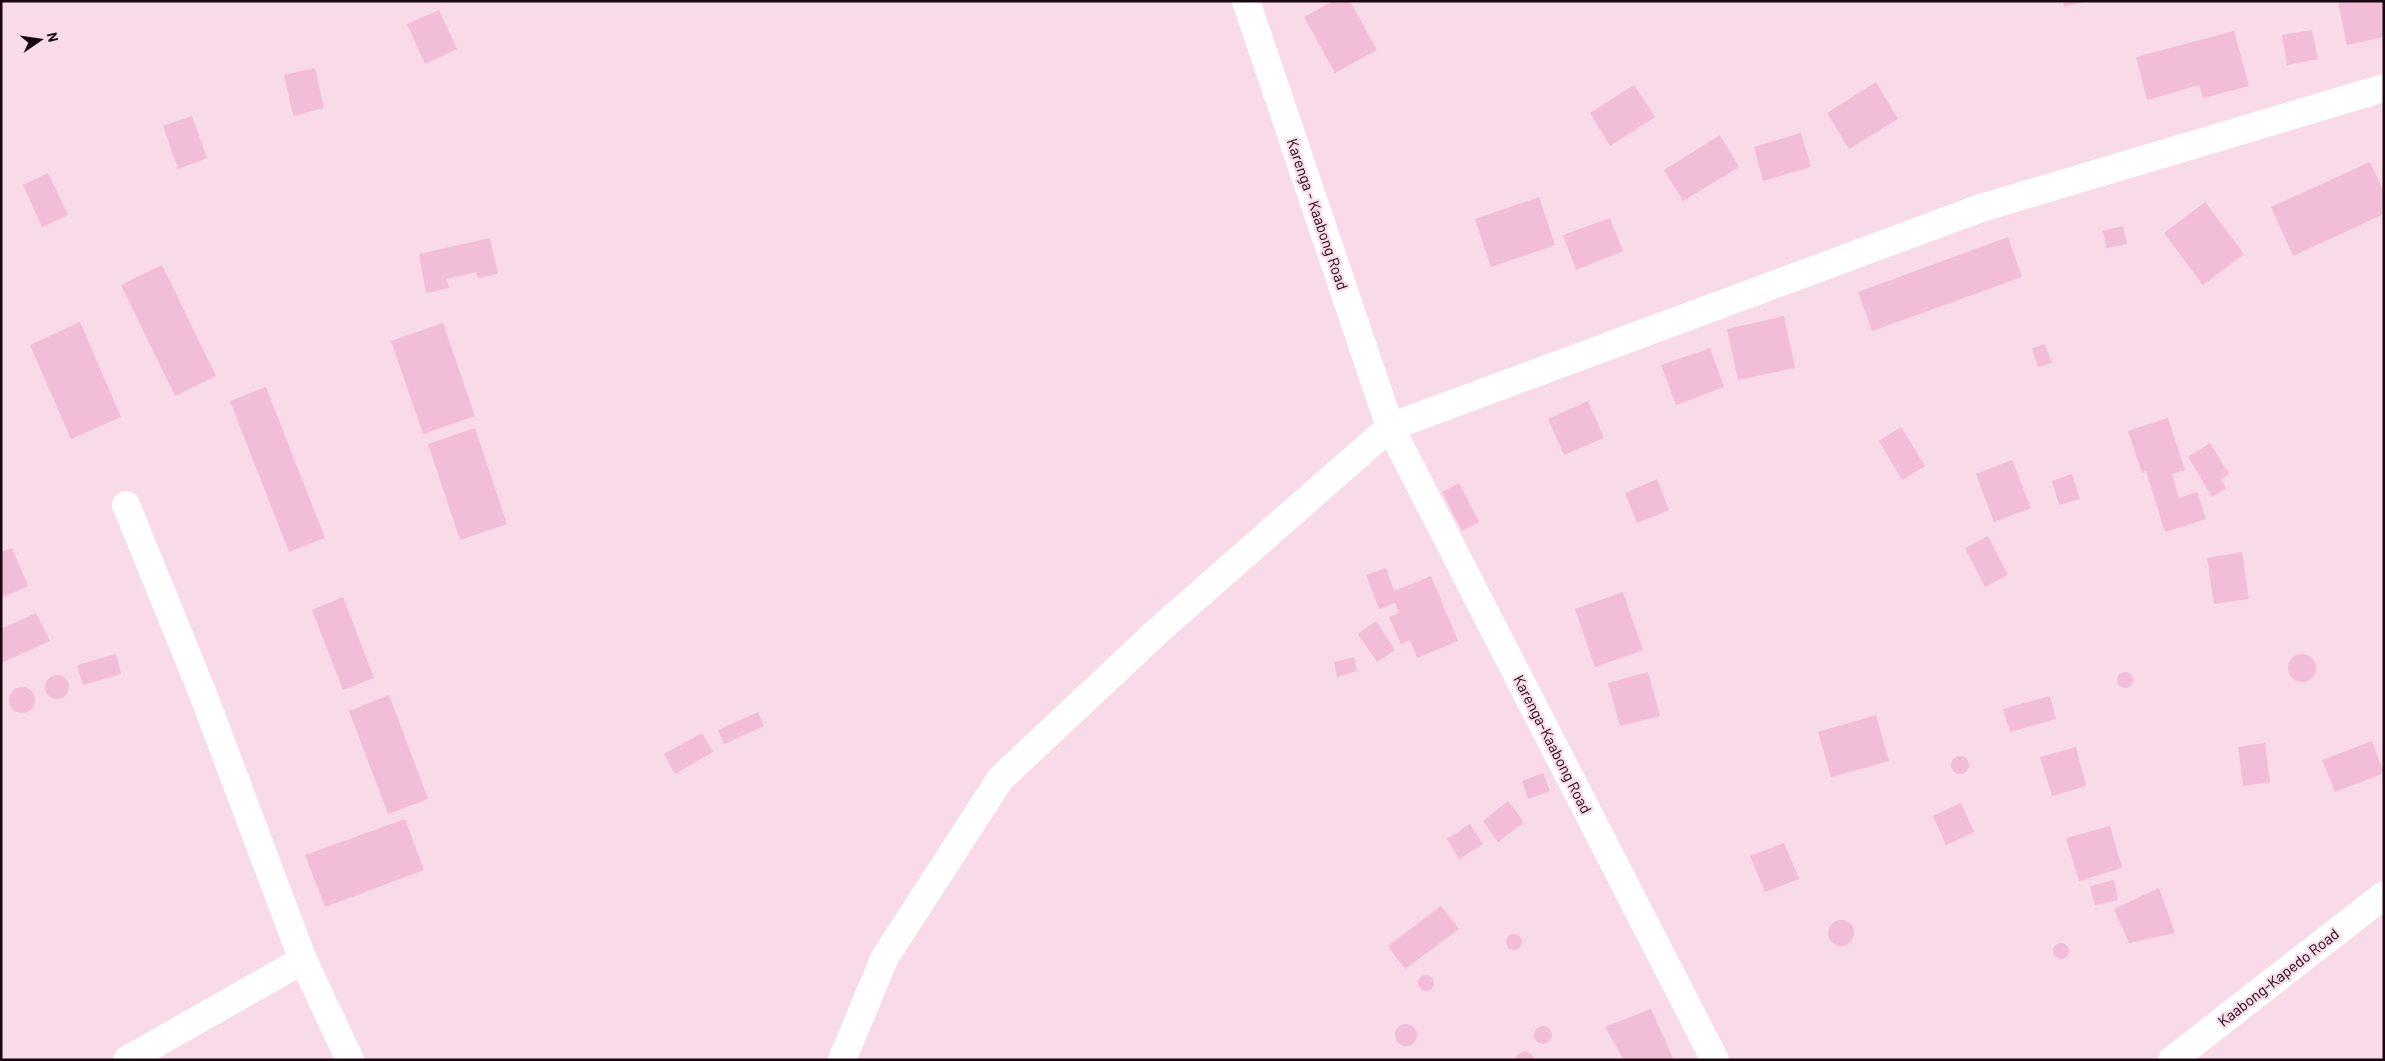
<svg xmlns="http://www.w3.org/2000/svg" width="2385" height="1061" font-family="Barlow,sans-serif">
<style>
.building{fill:#f2bed7}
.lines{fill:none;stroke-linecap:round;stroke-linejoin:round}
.minor{stroke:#fff;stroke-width:28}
.major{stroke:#fff;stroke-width:28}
.labels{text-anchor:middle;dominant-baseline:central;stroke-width:4.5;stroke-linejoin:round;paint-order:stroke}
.street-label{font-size:15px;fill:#180710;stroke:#f9dae8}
</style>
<rect width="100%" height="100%" fill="#f9dae8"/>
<path class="building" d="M 1333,1 L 1350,1 L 1377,50 L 1335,73 L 1304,17 Z
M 2063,1 L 2082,1 L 2083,2 L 2064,7 Z
M 2347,1 L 2384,1 L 2384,37 L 2347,45 L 2338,3 Z
M 439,10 L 457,49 L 425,64 L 407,24 Z
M 2312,30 L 2318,59 L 2287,65 L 2282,35 Z
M 2234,31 L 2249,86 L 2203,98 L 2199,85 L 2147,100 L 2136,57 Z
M 315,68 L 324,108 L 293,116 L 284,75 Z
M 1876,82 L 1898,119 L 1849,149 L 1827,113 Z
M 1634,85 L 1655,117 L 1610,146 L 1590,113 Z
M 192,116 L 207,158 L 178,169 L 163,126 Z
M 1801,133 L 1811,167 L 1763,181 L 1754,147 Z
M 1720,135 L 1739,167 L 1683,201 L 1664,170 Z
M 2370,162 L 2384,192 L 2384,214 L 2293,256 L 2271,207 Z
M 48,173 L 68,215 L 42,227 L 23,185 Z
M 1539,197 L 1555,245 L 1491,267 L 1475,219 Z
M 2205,202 L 2244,254 L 2203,285 L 2164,233 Z
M 1610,218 L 1623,251 L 1576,270 L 1563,235 Z
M 2123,226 L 2127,244 L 2106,248 L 2103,231 Z
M 2008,237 L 2022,277 L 1872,331 L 1858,292 Z
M 490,238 L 498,274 L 478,278 L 476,272 L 447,279 L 449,288 L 426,293 L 419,254 Z
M 162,265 L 216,376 L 175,396 L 121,285 Z
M 1784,316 L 1795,368 L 1738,380 L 1727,329 Z
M 80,322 L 121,417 L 71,439 L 30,345 Z
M 443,323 L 475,416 L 423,434 L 391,341 Z
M 2045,344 L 2052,363 L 2038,367 L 2032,348 Z
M 1710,348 L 1724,387 L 1676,405 L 1661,365 Z
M 266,387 L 325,538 L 289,552 L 230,401 Z
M 1588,401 L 1604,438 L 1564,455 L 1548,419 Z
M 2168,418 L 2185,470 L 2172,474 L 2179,498 L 2197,492 L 2206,519 L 2165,532 L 2146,471 L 2142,473 L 2128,431 Z
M 1901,427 L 1925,466 L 1902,480 L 1879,441 Z
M 475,428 L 507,524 L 460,540 L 428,444 Z
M 2210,443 L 2229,474 L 2221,479 L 2226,488 L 2212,497 L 2188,457 Z
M 2012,460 L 2031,508 L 1994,522 L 1976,474 Z
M 2072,474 L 2080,499 L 2059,505 L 2052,481 Z
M 1657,479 L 1669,510 L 1637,523 L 1625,493 Z
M 1459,483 L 1479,522 L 1462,531 L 1442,492 Z
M 1988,536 L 2008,575 L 1985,587 L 1965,548 Z
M 12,548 L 28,586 L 1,598 L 1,552 Z
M 2242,552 L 2249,599 L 2214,604 L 2207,558 Z
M 1386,568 L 1394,591 L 1431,576 L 1458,641 L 1417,658 L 1410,640 L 1401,644 L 1389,617 L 1399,613 L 1395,603 L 1379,609 L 1366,575 Z
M 1623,592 L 1643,650 L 1595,667 L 1575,609 Z
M 343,597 L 374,678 L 343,690 L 312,610 Z
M 36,613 L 50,641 L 1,663 L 1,629 Z
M 1376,621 L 1395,650 L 1377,662 L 1358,634 Z
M2288 668a14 14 0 1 1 28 0a14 14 0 1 1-28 0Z
M 116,654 L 121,674 L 83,685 L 77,665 Z
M 1354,657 L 1357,671 L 1337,677 L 1334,662 Z
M 1648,672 L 1660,716 L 1620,726 L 1608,683 Z
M2117 680a8 8 0 1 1 16 0a8 8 0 1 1-16 0Z
M45 687a12 12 0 1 1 24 0a12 12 0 1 1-24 0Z
M9 700a13 13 0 1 1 26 0a13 13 0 1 1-26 0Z
M 389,695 L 428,799 L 388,814 L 349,711 Z
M 2050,696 L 2056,719 L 2010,732 L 2003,709 Z
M 758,712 L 764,726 L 724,744 L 718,730 Z
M 1876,715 L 1889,761 L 1831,777 L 1818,732 Z
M 702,733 L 713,752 L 675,774 L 664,754 Z
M 2372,741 L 2384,773 L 2335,792 L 2322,760 Z
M 2265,743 L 2270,782 L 2243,786 L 2238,747 Z
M 2076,747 L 2086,786 L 2052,796 L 2040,757 Z
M1951 765a9 9 0 1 1 18 0a9 9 0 1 1-18 0Z
M 1543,773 L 1550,791 L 1528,799 L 1522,781 Z
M 1508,801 L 1524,822 L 1498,842 L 1483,821 Z
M 1961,803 L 1974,832 L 1946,845 L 1933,816 Z
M 405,819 L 424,870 L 325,907 L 305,855 Z
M 1470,824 L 1483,844 L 1459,859 L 1447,839 Z
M 2110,826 L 2122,868 L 2079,881 L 2066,838 Z
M 1784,843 L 1799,879 L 1765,892 L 1750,856 Z
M 2114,880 L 2118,900 L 2095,905 L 2090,886 Z
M 2159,888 L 2175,933 L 2129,943 L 2114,909 Z
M 1441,906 L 1459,929 L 1405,969 L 1388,946 Z
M1828 933a13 13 0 1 1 26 0a13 13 0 1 1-26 0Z
M1506 942a8 8 0 1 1 16 0a8 8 0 1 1-16 0Z
M2053 951a8 8 0 1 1 16 0a8 8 0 1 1-16 0Z
M1418 983a8 8 0 1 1 16 0a8 8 0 1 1-16 0Z
M 1651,1009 L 1674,1060 L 1624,1060 L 1605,1027 Z
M1395 1035a11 11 0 1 1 22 0a11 11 0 1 1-22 0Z
M1534 1035a9 9 0 1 1 18 0a9 9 0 1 1-18 0Z
M 1525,1051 L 1531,1054 L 1535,1060 L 1514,1060 L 1518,1054 Z"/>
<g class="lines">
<path class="minor" d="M 1390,427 L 1715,1060
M 126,505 L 203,694 L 303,960 L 350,1060
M 127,1060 L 303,960
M 2172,1060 L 2384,895"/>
<path class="major" d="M 1246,1 L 1390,427
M 842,1060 L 885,957 L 1001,778 L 1160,629 L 1390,427 L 1981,208 L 2384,88"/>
</g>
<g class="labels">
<g class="street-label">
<text transform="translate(1318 214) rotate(71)">Karenga - Kaabong Road</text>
<text transform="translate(1553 744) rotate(63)">Karenga-Kaabong Road</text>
<text transform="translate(2278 977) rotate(-38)">Kaabong-Kapedo Road</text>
</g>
</g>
<rect width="2385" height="1061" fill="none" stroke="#180710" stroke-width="5"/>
<g transform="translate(40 40) rotate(77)" stroke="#f9dae8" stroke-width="4" paint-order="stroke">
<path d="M0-4L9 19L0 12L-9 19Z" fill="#180710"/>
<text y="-8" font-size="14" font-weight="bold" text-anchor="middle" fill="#180710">N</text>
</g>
</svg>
